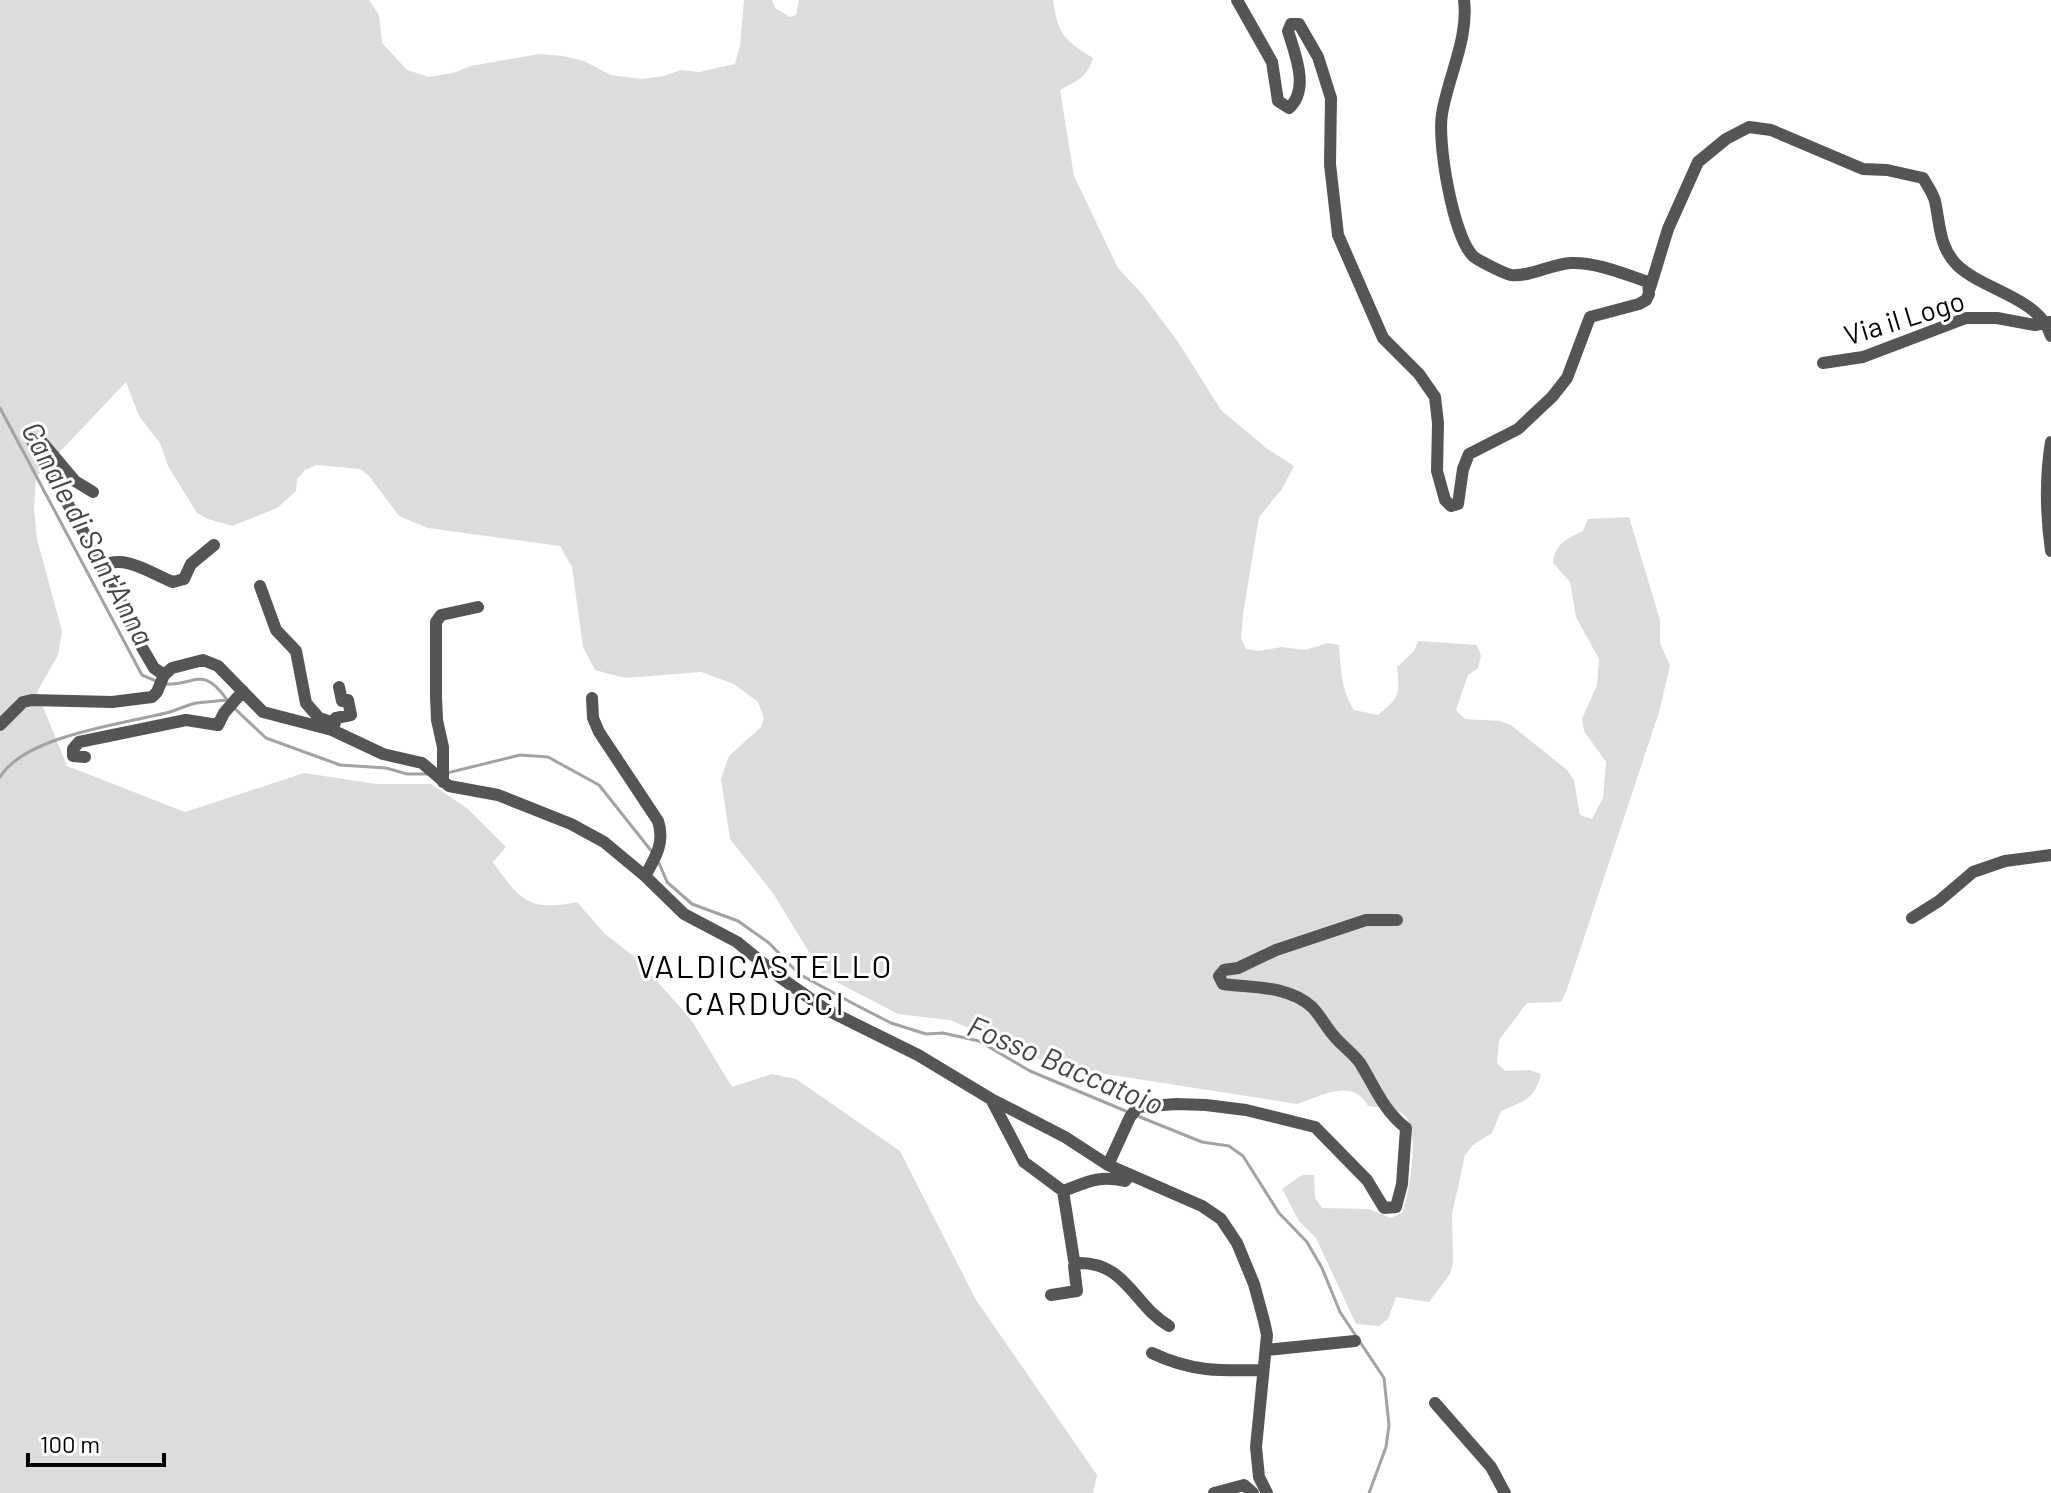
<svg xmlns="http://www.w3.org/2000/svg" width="2051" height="1493" font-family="Barlow,sans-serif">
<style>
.green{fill:#dcdcdc}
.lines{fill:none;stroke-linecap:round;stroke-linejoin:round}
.stream{stroke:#a3a3a3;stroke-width:3}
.minor{stroke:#555;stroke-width:12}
.labels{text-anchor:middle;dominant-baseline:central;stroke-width:6;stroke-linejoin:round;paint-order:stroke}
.street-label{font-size:28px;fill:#000;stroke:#fff}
.water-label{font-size:30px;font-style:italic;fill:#444;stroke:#fff}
.quarter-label{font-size:32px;letter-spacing:2px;fill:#000;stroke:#fff}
</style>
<rect width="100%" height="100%" fill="#fff"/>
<path class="green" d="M 0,0 L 369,0 L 379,15 L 382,43 L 407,70 L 429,77 L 453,73 L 471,66 L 539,54 L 563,56 L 584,61 L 611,75 L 642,79 L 664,76 L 681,70 L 699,72 L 735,64 L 740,46 L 744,0 L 772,0 L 775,8 L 790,17 L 796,15 L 799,0 L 1053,0 C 1058,35 1064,40 1093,58 C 1087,78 1076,81 1060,90 L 1074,176 L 1118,268 L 1143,295 L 1178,342 L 1221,410 L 1266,448 L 1294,466 L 1282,489 L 1259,517 L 1243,614 L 1241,638 L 1246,649 L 1258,651 L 1282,647 L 1305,650 L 1328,643 L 1339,645 C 1341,670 1341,689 1354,710 L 1378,715 C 1400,697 1400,695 1397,667 L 1414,651 L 1418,641 L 1477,645 L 1481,656 L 1478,668 L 1468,675 L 1456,710 L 1465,719 L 1500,721 L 1511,725 L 1567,770 L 1574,780 L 1580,815 L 1592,819 L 1603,798 L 1606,762 L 1584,731 L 1582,719 L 1597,685 L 1599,659 L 1576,617 L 1570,582 L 1553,563 C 1555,543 1567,539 1583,531 L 1588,519 L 1629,517 L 1660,620 L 1660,643 L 1670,666 L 1659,712 L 1566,992 L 1561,1002 L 1527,1003 L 1499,1040 L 1497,1063 L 1505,1071 L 1530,1070 L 1541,1074 C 1534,1101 1523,1101 1501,1111 L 1492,1133 L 1473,1145 L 1465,1155 L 1452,1214 L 1453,1263 L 1450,1274 L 1429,1302 L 1396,1297 L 1388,1319 L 1379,1326 L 1356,1324 L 1316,1238 L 1299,1221 L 1282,1189 L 1302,1175 L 1314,1175 L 1315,1198 L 1322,1208 L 1369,1209 L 1391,1218 L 1402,1213 C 1409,1195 1421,1129 1404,1115 C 1396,1108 1378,1108 1368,1106 C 1353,1077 1321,1096 1297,1104 L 1054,1066 L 950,1020 L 898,1014 L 823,975 L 773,893 L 730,839 L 721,779 L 729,756 L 761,727 L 764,718 L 758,702 L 734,684 L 701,672 L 625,678 L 595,670 L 583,647 L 572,567 L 560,546 L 428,528 L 399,516 L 369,476 L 360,469 L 317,465 L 305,470 L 297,479 L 296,491 L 277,508 L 232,526 L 208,519 L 197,513 L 168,466 L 160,443 L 139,416 L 126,382 L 36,477 L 34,508 L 37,539 L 62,631 L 58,655 L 37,692 L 67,766 L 185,812 L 304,773 L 377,784 L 431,784 L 468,809 L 506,847 L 493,862 C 520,900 528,912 577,902 L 605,934 L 636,958 L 690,1018 L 732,1087 L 772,1074 L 796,1079 L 900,1151 L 976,1300 L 1097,1475 L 1093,1493 L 0,1493 Z"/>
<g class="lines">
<path class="stream" d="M 0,408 L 142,675 L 156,681
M 162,684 C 196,687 201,663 228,701
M 233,707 L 266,738 L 340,765 L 386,768 L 407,774 L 427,774
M 447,773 L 520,755 L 548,757 L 599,785 L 653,853
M 0,777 C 25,736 121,724 166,713 C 176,711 186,705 196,703 C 206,702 217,701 227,700
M 659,863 L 667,882 L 692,904 L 738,921 L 769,943 L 799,974 L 854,1004 L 891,1023 L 926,1034 L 943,1033 L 979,1041 L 1030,1071 L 1128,1112
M 1135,1115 L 1202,1142 L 1229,1146 L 1243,1156 L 1279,1213 L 1307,1242 L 1322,1268 L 1340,1312 L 1384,1378 L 1389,1425 L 1386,1447 L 1369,1493"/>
<path class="minor" d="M 1237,0 L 1272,62 L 1278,101 L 1289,108 C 1310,89 1295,54 1288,31 L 1291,24 L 1299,24 L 1318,57 L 1331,98 L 1330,164 L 1338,235 L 1383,338 L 1419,374 L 1435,397 L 1438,423 L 1437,471 L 1445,500 L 1451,506 L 1458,504 L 1463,469 L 1469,454 L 1518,429 L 1552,397 L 1567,378 L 1590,317 L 1639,304 L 1646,300 L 1649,294 L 1648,282 C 1624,274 1596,262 1571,263 C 1551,264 1531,277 1511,275 C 1505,274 1477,260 1473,256 C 1453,236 1437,142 1442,114 C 1448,77 1469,38 1464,0
M 1650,288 L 1668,229 L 1698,162 L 1726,139 L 1749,127 L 1771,130 L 1863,169 L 1887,170 L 1923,178 C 1927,185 1933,193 1935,201 C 1940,224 1939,247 1957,265 C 1984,291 2039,297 2051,336
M 1823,363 L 1863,357 L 1966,318 L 1997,318 L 2035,325 L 2050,322
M 31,439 L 113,584 L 140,644 L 154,668 L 164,675
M 2051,442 C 2045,478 2046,515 2051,551
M 39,444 L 43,443 L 75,481 L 93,492
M 101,567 C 124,552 153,575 173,582 L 184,579 L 191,564 L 214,545
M 260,586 L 276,630 L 296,651 L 306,703 L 319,718 L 331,722
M 592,698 L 593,718 L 599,732 L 658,821 C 665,842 656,857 645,876
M 331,722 L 335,723 L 336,718 L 351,715 L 348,700 L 342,701 L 339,687
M 0,725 L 23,702 L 32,700 L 112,702 L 152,697 L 157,692 L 164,675 L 172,668 L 203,660 L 218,666 L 263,712 L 332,730 L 383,754 L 422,763 L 449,786 L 498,795 L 571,824 L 604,842 L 645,876 L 684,914 L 737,942 L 781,978 L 825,1009 L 918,1055 L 991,1099 L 1065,1137 L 1108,1165 L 1202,1206 L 1221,1219 L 1237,1243 L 1254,1284 L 1264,1321 L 1267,1335 L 1256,1447 L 1259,1477 L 1267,1493
M 85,757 L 73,756 L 73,749 L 79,742 L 186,720 L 218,725 L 224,713 L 243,691
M 443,782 L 443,747 L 437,720 L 436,696 L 436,622 L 441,615 L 478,607
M 1912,918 L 1939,901 L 1973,872 L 2005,861 L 2051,855
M 991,1099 L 1024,1162 L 1063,1191 L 1074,1260 L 1077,1263 C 1126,1261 1134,1306 1169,1326
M 1108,1165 L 1130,1117 L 1138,1107 L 1176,1104 L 1206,1105 L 1246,1110 L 1315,1127 L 1367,1180 L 1384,1208 L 1396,1207 L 1402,1184 L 1406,1128 C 1383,1110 1375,1087 1360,1063 C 1353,1053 1342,1046 1334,1036 C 1326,1027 1320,1015 1312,1007 C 1288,985 1252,988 1223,984 L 1219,976 L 1224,970 L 1238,968 L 1276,950 L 1366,920 L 1397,920
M 1063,1191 C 1088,1182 1098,1175 1125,1181 L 1130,1175
M 1051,1295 L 1077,1291 L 1074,1266 L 1077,1263
M 1266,1350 L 1355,1341
M 1152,1353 C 1191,1372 1222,1371 1263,1370
M 1435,1403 L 1491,1467 L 1505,1493
M 1214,1493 L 1244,1485 L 1253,1493"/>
</g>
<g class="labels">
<g class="street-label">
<text transform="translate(1904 317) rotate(-17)">Via il Logo</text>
</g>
<g class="water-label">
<text transform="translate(89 533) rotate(62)">Canale di Sant'Anna</text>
<text transform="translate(1066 1064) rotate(23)">Fosso Baccatoio</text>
</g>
<g class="quarter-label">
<text x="765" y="965">VALDICASTELLO<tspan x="765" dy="37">CARDUCCI</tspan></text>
</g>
</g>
<path d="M28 1453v12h136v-12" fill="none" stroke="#000000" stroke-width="4"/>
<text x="40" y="1453" font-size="24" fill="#000000" stroke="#ffffff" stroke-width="6" paint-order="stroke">100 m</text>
</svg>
